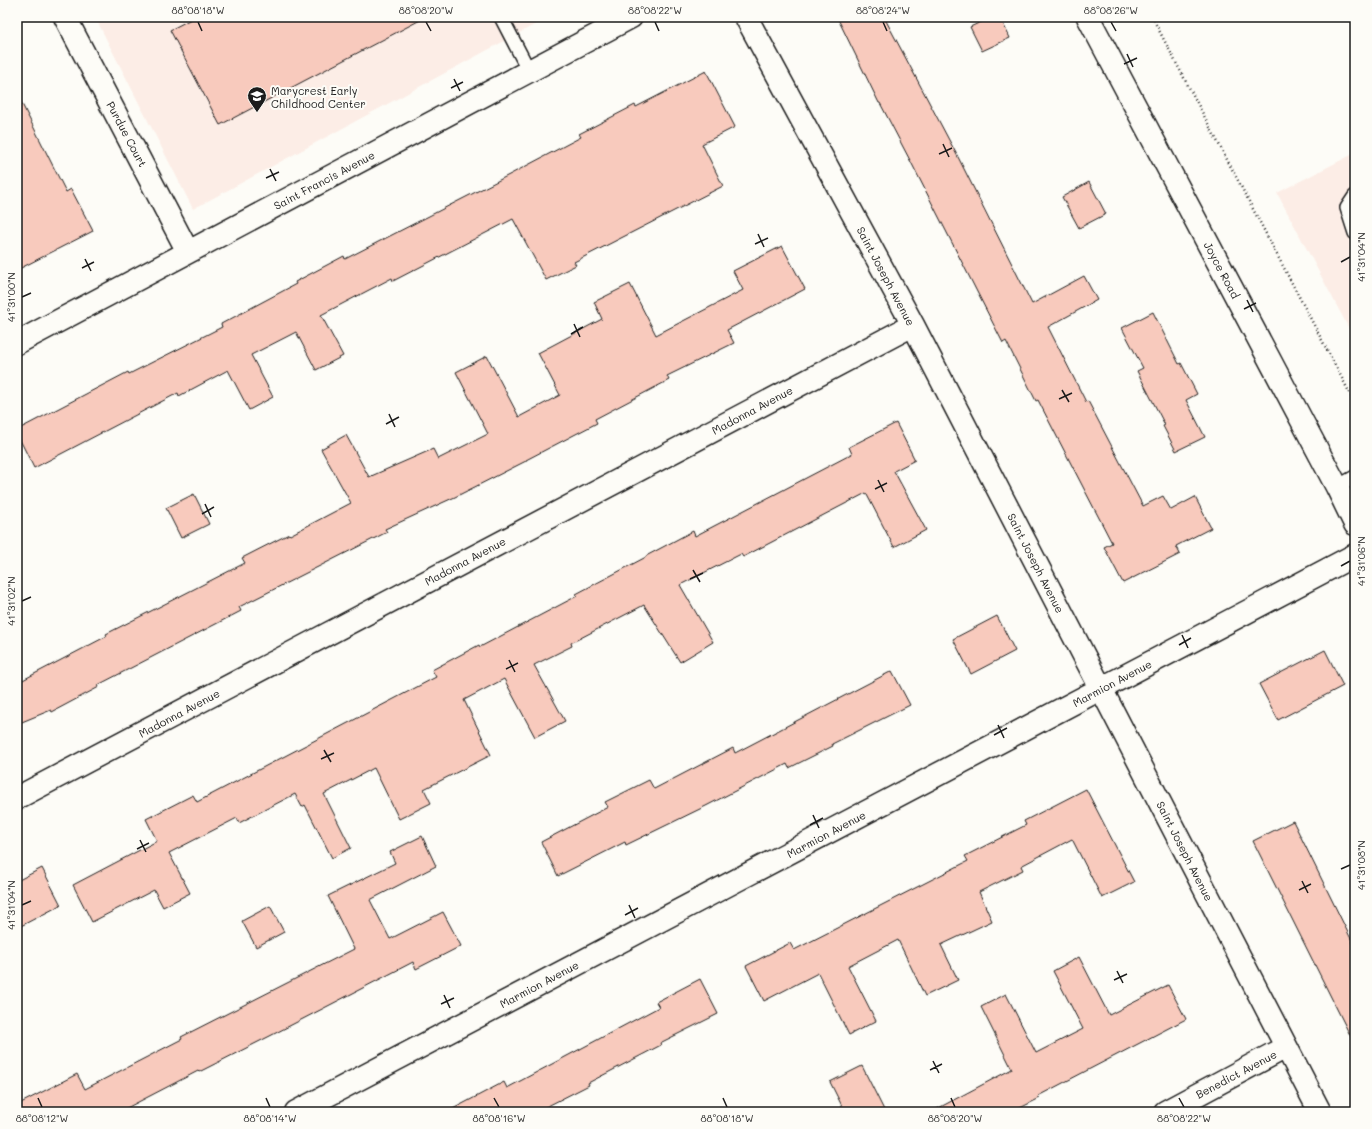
<svg xmlns="http://www.w3.org/2000/svg" width="1372" height="1129" font-family="Mali,sans-serif">
<style>
.built{fill:#fcede6}
.building{fill:#f8cabd;stroke:#1c1c1c}
.lines{fill:none;stroke-linecap:round;stroke-linejoin:round}
.lane-casing{stroke:#1c1c1c;stroke-width:16}
.street-casing{stroke:#1c1c1c;stroke-width:25}
.secondary-casing{stroke:#1c1c1c;stroke-width:25}
.path{stroke:#1c1c1c;stroke-width:2.5;stroke-dasharray:1 3;stroke-linecap:butt}
.lane{stroke:#fdfcf7;stroke-width:13}
.street{stroke:#fdfcf7;stroke-width:22}
.secondary{stroke:#fdfcf7;stroke-width:22}
.ticks{fill:none;stroke:#1c1c1c;stroke-width:1.5}
.labels{text-anchor:middle;dominant-baseline:central;stroke-width:4;stroke-linejoin:round;paint-order:stroke}
.poi-label{font-size:11px;fill:#1c1c1c;stroke:#fdfcf7;text-anchor:start}
.street-label{font-size:11px;fill:#1c1c1c;stroke:#fdfcf7}
.neatline{fill:none;stroke:#1c1c1c;stroke-width:1.5}
.ticks-label{font-size:10px;text-anchor:middle;fill:#1c1c1c}
</style>
<rect width="100%" height="100%" fill="#fdfcf7"/>
<filter id="ink" filterUnits="userSpaceOnUse"><feTurbulence type="fractalNoise" baseFrequency=".025" numOctaves="2"/><feDisplacementMap in="SourceGraphic" scale="8" xChannelSelector="R" yChannelSelector="G"/><feConvolveMatrix kernelMatrix="1 2 1 2 8 2 1 2 1" color-interpolation-filters="sRGB"/></filter>
<g filter="url(#ink)">
<path class="built" d="M 95,17 L 549,17 L 193,209 Z
M 1355,153 L 1355,340 L 1277,193 Z"/>
<path class="building" d="M 195,17 L 426,17 L 220,125 L 170,30 Z
M 837,17 L 884,17 L 958,157 L 1032,304 L 1084,276 L 1097,300 L 1048,327 L 1086,402 L 1088,401 L 1143,506 L 1163,496 L 1171,510 L 1195,497 L 1211,528 L 1176,546 L 1180,554 L 1123,583 L 1104,547 L 1112,543 L 1038,400 L 1036,401 L 1006,341 L 1003,343 L 912,164 L 880,103 L 879,103 Z
M 992,17 L 1000,17 L 1010,38 L 982,51 L 970,27 Z
M 706,71 L 735,127 L 702,144 L 723,186 L 574,262 L 576,265 L 546,280 L 513,219 L 393,281 L 392,278 L 321,315 L 343,356 L 316,370 L 296,332 L 251,355 L 273,397 L 249,410 L 228,370 L 179,396 L 178,393 L 34,468 L 17,434 L 17,430 L 128,372 L 129,374 L 222,327 L 221,324 L 296,284 L 295,282 L 344,256 L 345,259 L 509,175 L 581,137 L 579,134 L 635,105 L 636,107 Z
M 17,94 L 66,192 L 71,189 L 93,231 L 17,270 Z
M 1089,182 L 1106,214 L 1079,228 L 1062,197 Z
M 782,246 L 805,289 L 727,330 L 734,343 L 667,376 L 669,380 L 595,419 L 597,423 L 526,460 L 526,461 L 455,497 L 385,529 L 387,532 L 239,607 L 241,611 L 98,685 L 99,687 L 52,712 L 51,710 L 17,724 L 17,683 L 107,636 L 106,634 L 245,563 L 242,558 L 289,534 L 290,535 L 351,503 L 321,449 L 346,435 L 369,477 L 433,449 L 438,459 L 488,434 L 456,372 L 487,356 L 519,417 L 560,395 L 538,353 L 602,319 L 594,302 L 630,284 L 656,335 L 743,290 L 733,271 Z
M 1153,312 L 1179,364 L 1181,363 L 1197,394 L 1186,400 L 1205,437 L 1176,451 L 1163,426 L 1165,425 L 1137,371 L 1143,368 L 1122,328 Z
M 896,423 L 915,460 L 894,471 L 926,530 L 894,547 L 866,493 L 743,557 L 741,554 L 680,585 L 713,642 L 680,662 L 644,605 L 571,643 L 572,646 L 534,665 L 565,721 L 535,737 L 504,679 L 464,700 L 491,755 L 424,789 L 431,803 L 399,819 L 374,768 L 324,794 L 351,848 L 332,858 L 305,805 L 302,807 L 295,794 L 239,823 L 237,818 L 169,853 L 190,893 L 163,907 L 154,890 L 92,922 L 73,885 L 157,841 L 146,819 L 193,795 L 197,802 L 436,677 L 432,670 L 479,645 L 480,647 L 577,596 L 576,594 L 646,557 L 646,556 L 693,531 L 695,536 L 852,454 L 849,447 Z
M 194,494 L 209,524 L 181,538 L 166,508 Z
M 997,616 L 1015,651 L 971,674 L 953,639 Z
M 1325,650 L 1343,686 L 1278,720 L 1259,684 Z
M 892,671 L 910,705 L 832,744 L 833,746 L 789,768 L 787,764 L 706,806 L 626,845 L 625,842 L 558,876 L 541,842 L 608,807 L 605,802 L 649,780 L 654,789 L 733,748 L 735,753 Z
M 1086,789 L 1134,882 L 1102,898 L 1072,839 L 1021,866 L 1023,870 L 979,892 L 992,921 L 941,945 L 958,980 L 925,996 L 898,940 L 848,966 L 876,1021 L 849,1035 L 818,973 L 764,1001 L 746,966 L 790,943 L 794,950 L 968,861 L 965,856 L 1026,825 L 1024,821 Z
M 1293,821 L 1355,947 L 1355,1045 L 1253,841 Z
M 422,836 L 436,866 L 370,900 L 390,939 L 443,912 L 461,946 L 416,969 L 413,962 L 270,1036 L 199,1072 L 198,1071 L 119,1112 L 17,1112 L 17,1105 L 77,1074 L 85,1089 L 182,1039 L 181,1037 L 354,949 L 328,896 L 395,863 L 390,852 Z
M 42,868 L 61,905 L 17,928 L 17,881 Z
M 270,906 L 284,932 L 256,947 L 242,921 Z
M 1079,957 L 1109,1015 L 1168,985 L 1186,1019 L 1038,1096 L 1040,1098 L 1012,1112 L 931,1112 L 1012,1069 L 981,1007 L 1006,994 L 1036,1053 L 1083,1029 L 1053,971 Z
M 700,979 L 718,1014 L 660,1043 L 661,1045 L 588,1083 L 589,1085 L 536,1112 L 447,1112 L 504,1082 L 507,1088 L 659,1007 L 656,1002 Z
M 862,1066 L 885,1112 L 845,1112 L 830,1082 Z"/>
<g class="lines">
<g class="lane-casing">
<path id="lane" d="M 501,17 L 529,71
M 1355,196 L 1347,208 L 1355,233
M 1337,487 L 1355,477"/>
</g>
<g class="street-casing">
<path id="street" d="M 65,17 L 188,252
M 746,17 L 913,325 L 1320,1112
M 17,343 L 631,17
M 17,798 L 913,325
M 296,1112 L 1355,555
M 1165,1112 L 1286,1047"/>
</g>
<g class="secondary-casing">
<path id="secondary" d="M 1088,17 L 1337,487 L 1355,524"/>
</g>
<path class="path" d="M 1152,17 L 1355,403"/>
<use href="#lane" class="lane"/>
<use href="#street" class="street"/>
<use href="#secondary" class="secondary"/>
</g>
</g>
<path class="ticks" d="M 198,22 L 202,31M 426,22 L 431,31M 655,22 L 659,31M 883,22 L 887,31M 1111,22 L 1116,31M 1127,54 L 1133,67M 1124,64 L 1137,58M 454,79 L 460,91M 451,88 L 463,82M 943,144 L 949,157M 939,154 L 952,148M 270,169 L 276,181M 266,178 L 279,172M 758,234 L 764,247M 755,244 L 768,238M 85,259 L 91,271M 1341,262 L 1350,257M 82,268 L 94,262M 22,297 L 31,293M 1247,300 L 1253,312M 1244,309 L 1256,303M 574,324 L 580,337M 571,334 L 583,327M 1062,390 L 1069,402M 1059,399 L 1072,393M 389,414 L 395,427M 386,424 L 399,417M 878,480 L 884,492M 875,489 L 887,483M 205,504 L 211,517M 202,514 L 214,507M 1341,566 L 1350,561M 693,570 L 700,582M 690,579 L 703,573M 22,601 L 31,597M 1182,635 L 1188,648M 1179,645 L 1191,638M 509,660 L 515,672M 506,669 L 518,663M 998,725 L 1004,738M 994,735 L 1007,728M 324,750 L 331,762M 321,759 L 334,753M 813,815 L 819,828M 810,825 L 823,818M 140,840 L 146,852M 137,849 L 149,843M 1341,869 L 1350,865M 1302,881 L 1308,893M 1299,890 L 1311,884M 22,905 L 31,901M 629,905 L 635,918M 625,915 L 638,908M 1117,971 L 1123,983M 1114,980 L 1127,974M 444,995 L 450,1008M 441,1004 L 454,998M 933,1061 L 939,1073M 930,1070 L 942,1064M 38,1098 L 42,1107M 266,1098 L 270,1107M 494,1098 L 499,1107M 723,1098 L 727,1107M 951,1098 L 955,1107M 1179,1098 L 1184,1107"/>
<defs>
<g id="school-pin" transform="scale(1)"><path d="M0 17L-7.5 6A9.5 9.5 0 1 1 7.5 6Z" fill="#1c1c1c" stroke="#fdfcf7"/><path d="M0-5L7-2L0 1L-7-2ZM-4 1L0 2.5L4 1V4Q0 6-4 4Z" fill="#fff"/></g>
</defs>
<g fill-rule="evenodd">
<use href="#school-pin" x="257" y="96"/>
</g>
<g class="labels">
<g class="poi-label">
<text x="271" y="90">Marycrest Early<tspan x="271" dy="13">Childhood Center</tspan></text>
</g>
<g class="street-label">
<text transform="translate(127 134) rotate(62)">Purdue Court</text>
<text transform="translate(324 180) rotate(-28)">Saint Francis Avenue</text>
<text transform="translate(1222 270) rotate(62)">Joyce Road</text>
<text transform="translate(886 276) rotate(62)">Saint Joseph Avenue</text>
<text transform="translate(752 410) rotate(-28)">Madonna Avenue</text>
<text transform="translate(465 561) rotate(-28)">Madonna Avenue</text>
<text transform="translate(1036 563) rotate(63)">Saint Joseph Avenue</text>
<text transform="translate(1112 683) rotate(-28)">Marmion Avenue</text>
<text transform="translate(179 713) rotate(-28)">Madonna Avenue</text>
<text transform="translate(826 834) rotate(-28)">Marmion Avenue</text>
<text transform="translate(1185 851) rotate(63)">Saint Joseph Avenue</text>
<text transform="translate(539 984) rotate(-28)">Marmion Avenue</text>
<text transform="translate(1236 1074) rotate(-28)">Benedict Avenue</text>
</g>
</g>
<rect width="1372" height="1129" fill="none" stroke="#fdfcf7" stroke-width="44"/>
<rect x="22" y="22" width="1328" height="1085" class="neatline"/>
<g class="ticks-label">
<text x="198" y="14">88°08'18"W</text>
<text x="426" y="14">88°08'20"W</text>
<text x="655" y="14">88°08'22"W</text>
<text x="883" y="14">88°08'24"W</text>
<text x="1111" y="14">88°08'26"W</text>
<text transform="translate(1361 257) rotate(-90)" y="4">41°31'04"N</text>
<text transform="translate(11 297) rotate(-90)" y="4">41°31'00"N</text>
<text transform="translate(1361 561) rotate(-90)" y="4">41°31'06"N</text>
<text transform="translate(11 601) rotate(-90)" y="4">41°31'02"N</text>
<text transform="translate(1361 865) rotate(-90)" y="4">41°31'08"N</text>
<text transform="translate(11 905) rotate(-90)" y="4">41°31'04"N</text>
<text x="42" y="1122">88°08'12"W</text>
<text x="270" y="1122">88°08'14"W</text>
<text x="499" y="1122">88°08'16"W</text>
<text x="727" y="1122">88°08'18"W</text>
<text x="955" y="1122">88°08'20"W</text>
<text x="1184" y="1122">88°08'22"W</text>
</g>
</svg>
